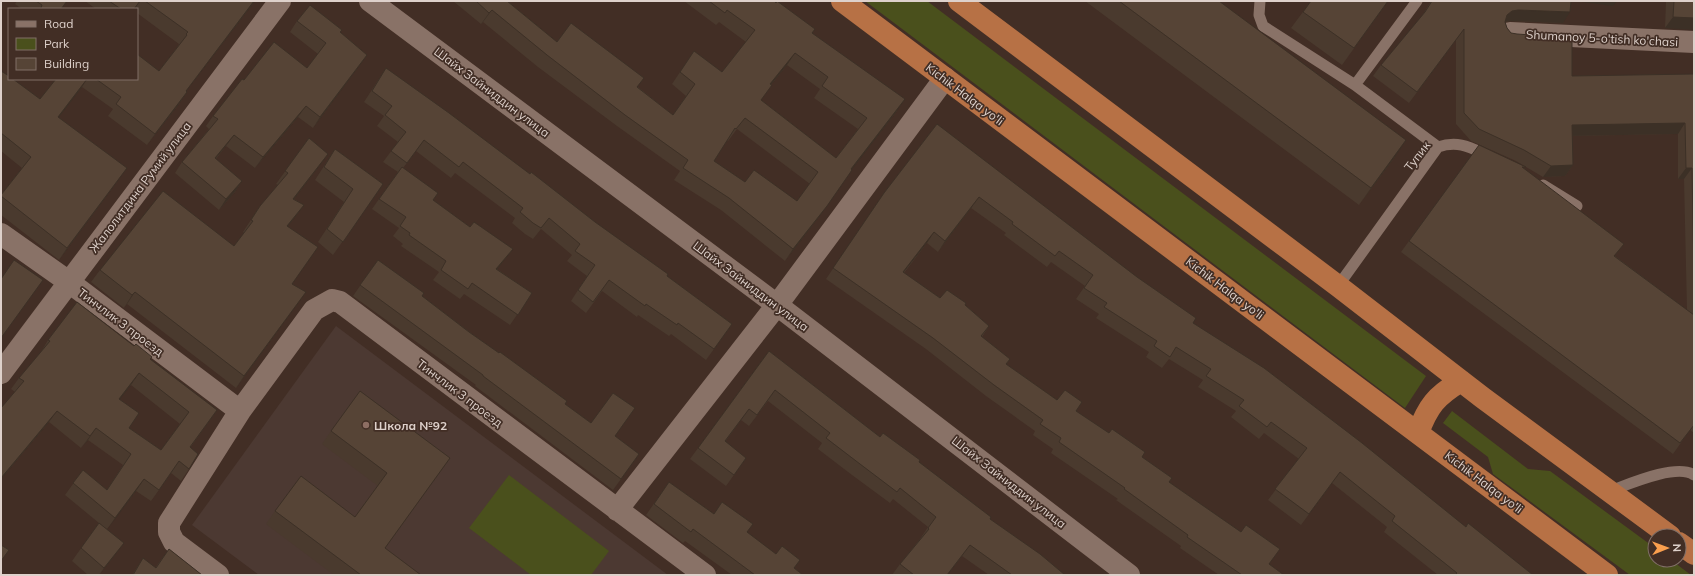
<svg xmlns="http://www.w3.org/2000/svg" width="1695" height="576" font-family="Mulish,sans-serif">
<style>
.education{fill:#4c3932}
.green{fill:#4a501c}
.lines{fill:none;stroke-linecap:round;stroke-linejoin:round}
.lane{stroke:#897267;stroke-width:11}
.street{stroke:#897267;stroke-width:22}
.highway{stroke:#b77145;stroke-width:22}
.wall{fill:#4a3a2e;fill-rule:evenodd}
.shaded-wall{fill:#3c3026}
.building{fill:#564436;stroke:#3c3026;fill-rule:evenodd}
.education-dot{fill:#8d6e63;stroke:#422e25;stroke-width:1.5}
.labels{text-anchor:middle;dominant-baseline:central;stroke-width:3.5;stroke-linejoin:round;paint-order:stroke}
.street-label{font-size:12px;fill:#ded1cb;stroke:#422e25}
.poi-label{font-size:12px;font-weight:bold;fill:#ded1cb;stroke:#422e25;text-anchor:start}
</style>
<rect width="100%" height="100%" fill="#422e25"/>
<path class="education" d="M 336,326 L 668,575 L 259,575 L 192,525 Z"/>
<path class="green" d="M 865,1 L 927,1 L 1426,376 L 1405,408 Z
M 1452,411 L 1528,469 L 1550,471 L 1655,548 L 1655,560 L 1671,560 L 1691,575 L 1630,575 L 1493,474 L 1488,457 L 1443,423 Z
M 509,475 L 609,551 L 591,575 L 531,575 L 469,528 Z"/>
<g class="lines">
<path class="lane" d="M 1260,1 L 1259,15 L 1263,26 L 1355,85 L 1438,147
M 1355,85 L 1417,1
M 1543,185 L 1577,206
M 1338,286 L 1438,147 C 1459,140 1471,148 1489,156
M 1610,491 C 1629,484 1677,463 1694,475"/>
<path class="street" d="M 370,1 L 777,305 L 1129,575
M 1510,33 L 1694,42
M 1,234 L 69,282 L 240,411
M 1,373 L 280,1
M 617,510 L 777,305 L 945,78
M 218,575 L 174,542 L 169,532 L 169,523 L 240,411 L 314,310 L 332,300 L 340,302 L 705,575"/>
<path class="highway" d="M 842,1 L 1607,575
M 959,1 L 1338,286 L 1483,398 L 1670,536
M 1418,433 C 1428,406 1436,396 1461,381
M 1679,543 L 1694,554"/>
</g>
<path class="wall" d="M 17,1 L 67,1 L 61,9 L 22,9 L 15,4 Z
M 85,1 L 255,1 L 186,91 L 187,92 L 179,104 L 147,145 L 108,116 L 113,109 L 82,87 L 58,117 L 119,179 L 59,260 L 1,215 L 1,195 L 22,168 L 1,151 L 1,71 L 40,99 L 56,79 L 137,79 L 159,71 L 178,46 L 179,44 L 137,13 L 137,9 L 96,9 Z
M 453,1 L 507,1 L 557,42 L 638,87 L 673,115 L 686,96 L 672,84 L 694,51 L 722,72 L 746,42 L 719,22 L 716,25 L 684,1 L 774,1 L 815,29 L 812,33 L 897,111 L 851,170 L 818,218 L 785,261 L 721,210 L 674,180 L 680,171 L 617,126 L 538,67 L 483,22 L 481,24 ZM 787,65 L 820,89 L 814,98 L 858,129 L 836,158 L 761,100 L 771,85 ZM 737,129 L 810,184 L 797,201 L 745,182 L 714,161 L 727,140 L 728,141 Z
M 1085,1 L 1219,1 L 1395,157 L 1359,205 Z
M 1311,1 L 1388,1 L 1342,65 L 1291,28 Z
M 1431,1 L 1571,1 L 1563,23 L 1510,21 L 1505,22 L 1507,28 L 1511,33 L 1572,76 L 1694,74 L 1694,433 L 1690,430 L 1673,454 L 1401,252 L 1409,241 L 1526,167 L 1524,169 L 1615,256 L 1687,310 L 1684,179 L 1678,179 L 1678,134 L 1572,136 L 1573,165 L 1565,176 L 1543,177 L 1516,161 L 1471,141 L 1456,124 L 1456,40 L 1409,103 L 1373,76 L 1381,65 L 1422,16 Z
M 1666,1 L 1694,1 L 1665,28 Z
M 297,21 L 340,32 L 367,55 L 313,128 L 298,117 L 255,168 L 226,146 L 216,159 L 242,181 L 235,192 L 219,210 L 175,173 L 182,162 L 209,129 L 206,126 L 213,116 L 244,80 L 307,68 L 318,54 L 290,32 Z
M 386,68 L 732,324 L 706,360 L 671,334 L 669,336 L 638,315 L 637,317 L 602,291 L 586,313 L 571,301 L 587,276 L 567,261 L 572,255 L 541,229 L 533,239 L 525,234 L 512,223 L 515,218 L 455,173 L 451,178 L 416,151 L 403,168 L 433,200 L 470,227 L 513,249 L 497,269 L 532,293 L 510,325 L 464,294 L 460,299 L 433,280 L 439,272 L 401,246 L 403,244 L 393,236 L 399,228 L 372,209 L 398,172 L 383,162 L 398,142 L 377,126 L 384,116 L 364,102 Z
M 937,124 L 1193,323 L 1466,527 L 1533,575 L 1438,575 L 1384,532 L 1387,527 L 1332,483 L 1301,525 L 1268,500 L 1299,459 L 1264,433 L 1259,439 L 1231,417 L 1236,411 L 1198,387 L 1203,380 L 1169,359 L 1162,368 L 1146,357 L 1149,352 L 1096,318 L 1099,314 L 1076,299 L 1085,286 L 1051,262 L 1047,267 L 1004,235 L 1006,233 L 971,208 L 938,252 L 927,243 L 904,273 L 940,298 L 965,305 L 989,326 L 982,337 L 1010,359 L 1006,365 L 1057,400 L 1076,411 L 1142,457 L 1169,482 L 1269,564 L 1284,575 L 1219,575 L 1180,548 L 1181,546 L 1116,500 L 1118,499 L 1051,453 L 1053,449 L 1033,435 L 1035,431 L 986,396 L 926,349 L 826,279 L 884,193 Z
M 309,138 L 319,166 L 294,199 L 304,205 L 288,226 L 292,284 L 297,304 L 236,388 L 127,304 L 124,308 L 91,282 L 100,270 L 234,246 L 244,233 L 243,232 L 260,206 L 278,185 L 276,184 Z
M 335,149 L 383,184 L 333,255 L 318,242 L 344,202 L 315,180 Z
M 378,260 L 422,296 L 565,404 L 591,423 L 615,436 L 639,454 L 613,490 L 475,386 L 476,385 L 353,296 Z
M 48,340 L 150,359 L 217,410 L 190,448 L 189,469 L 181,481 L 171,473 L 151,501 L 136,491 L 107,529 L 114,556 L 99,575 L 88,575 L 72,561 L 99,523 L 65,495 L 83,470 L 107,490 L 123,465 L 88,440 L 81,448 L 49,422 L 1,479 L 1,408 L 15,392 L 11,389 L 19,378 L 41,352 ZM 131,385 L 180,424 L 161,450 L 129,428 L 119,399 Z
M 769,351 L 880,437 L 919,462 L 990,519 L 1065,575 L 989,575 L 962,556 L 947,575 L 892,575 L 900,564 L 920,539 L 928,527 L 893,499 L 890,503 L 852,475 L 818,449 L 822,443 L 768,401 L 749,426 L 741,420 L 725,442 L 746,458 L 726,486 L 690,459 Z
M 331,431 L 450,458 L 385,548 L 421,575 L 334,575 L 266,524 L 275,511 L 355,517 L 378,486 L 322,444 Z
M 669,482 L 714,514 L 747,533 L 776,554 L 800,560 L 794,568 L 803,575 L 732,575 L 685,541 L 683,543 L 646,515 Z
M 169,549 L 202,575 L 132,575 L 143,558 L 155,568 Z"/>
<path class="shaded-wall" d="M 254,1 L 255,1 L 177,103 L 186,91 Z
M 1575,1 L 1617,1 L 1613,6 Z
M 492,10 L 483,22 L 481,24 L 489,13 Z
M 1518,10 L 1570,12 L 1563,23 L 1510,21 L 1505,22 L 1507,15 L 1512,11 Z
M 1673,17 L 1694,18 L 1694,30 L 1665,28 Z
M 795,53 L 787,65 L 762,96 L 770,84 Z
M 367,55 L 360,65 L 313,128 L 320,117 Z
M 87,79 L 82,87 L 50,129 L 58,117 Z
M 187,92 L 179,104 L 147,145 L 155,134 Z
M 905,99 L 897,111 L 843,181 L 851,169 Z
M 306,106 L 298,117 L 255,168 L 263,157 Z
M 1685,123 L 1678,134 L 1565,136 L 1572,125 Z
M 234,135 L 226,146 L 207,169 L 215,158 Z
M 1406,140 L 1395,157 L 1359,205 L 1371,188 Z
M 328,154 L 319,166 L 285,211 L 293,199 Z
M 1573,165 L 1565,176 L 1543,177 L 1551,166 Z
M 127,168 L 119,179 L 59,260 L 67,248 Z
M 1686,168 L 1692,168 L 1684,179 L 1678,179 Z
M 242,181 L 235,192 L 219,210 L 226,199 Z
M 844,182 L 818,218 L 785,261 L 793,249 Z
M 979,197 L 971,208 L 938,252 L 945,241 Z
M 304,205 L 295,217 L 279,238 L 287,226 Z
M 934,232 L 927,243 L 895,283 L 903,272 Z
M 513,249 L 505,259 L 489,280 L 496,269 Z
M 135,292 L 127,304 L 124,308 L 132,295 Z
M 306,292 L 297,304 L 236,388 L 244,376 Z
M 139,373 L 131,385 L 111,411 L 119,399 Z
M 57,411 L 49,422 L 1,479 L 1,478 Z
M 96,428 L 88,440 L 81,448 Z
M 144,479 L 136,491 L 107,530 L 115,518 Z
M 124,543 L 114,556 L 99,575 L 104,568 Z"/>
<path class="building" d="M 36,1 L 67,1 L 61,9 L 42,9 L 41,8 L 42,5 Z
M 109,1 L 140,1 L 134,9 L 121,9 Z
M 145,1 L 254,1 L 186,91 L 187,92 L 155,134 L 116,104 L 121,97 L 96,79 L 137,79 L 137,54 L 159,71 L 187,35 L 186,34 L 188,32 Z
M 476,1 L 507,1 L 557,42 L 571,23 L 644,78 L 637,87 L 673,115 L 695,84 L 680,72 L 694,51 L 722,72 L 755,30 L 727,10 L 725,13 L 709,1 L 774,1 L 776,3 L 777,1 L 815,29 L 812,33 L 905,99 L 851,169 L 852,170 L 827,206 L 793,249 L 729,198 L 683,168 L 688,160 L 625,115 L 547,55 L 492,10 L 489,13 ZM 795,53 L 828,77 L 822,86 L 867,118 L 836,158 L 761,100 L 772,85 L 770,84 ZM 745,118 L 818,172 L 797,201 L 754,170 L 745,182 L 714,161 L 735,128 L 736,129 Z
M 1119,1 L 1219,1 L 1406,140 L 1371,188 Z
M 1311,1 L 1388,1 L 1354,48 L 1303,12 Z
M 1432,1 L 1571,1 L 1570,12 L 1518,10 L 1512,11 L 1507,15 L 1505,22 L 1507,28 L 1511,33 L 1517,34 L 1572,38 L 1572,76 L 1694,74 L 1694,277 L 1692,168 L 1686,168 L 1685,123 L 1572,125 L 1573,165 L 1551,166 L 1524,150 L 1479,129 L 1464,113 L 1464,29 L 1417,92 L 1381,65 L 1425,12 Z
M 1674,1 L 1694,1 L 1694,18 L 1673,17 Z
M 310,5 L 342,30 L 340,32 L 367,55 L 320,117 L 306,106 L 263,157 L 234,135 L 215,158 L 242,181 L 226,199 L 182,162 L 218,119 L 213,116 L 242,79 L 244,80 L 274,42 L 307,68 L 326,43 L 297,21 Z
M 386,68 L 449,113 L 530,174 L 531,172 L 595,222 L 668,274 L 667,276 L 732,324 L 714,349 L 678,323 L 677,325 L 646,304 L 645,306 L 609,280 L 593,302 L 578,290 L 595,265 L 575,251 L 580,244 L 549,218 L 541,228 L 533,223 L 520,212 L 523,208 L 463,162 L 459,167 L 424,140 L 407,163 L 391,151 L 406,132 L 385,115 L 392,106 L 372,91 Z
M 1,71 L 9,76 L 9,79 L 13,79 L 40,99 L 56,79 L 87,79 L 58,117 L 127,168 L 67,248 L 1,196 L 1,195 L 31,157 L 1,133 Z
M 937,124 L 1137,277 L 1196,318 L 1193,323 L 1264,368 L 1362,443 L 1466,527 L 1468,523 L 1533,575 L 1455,575 L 1457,573 L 1392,521 L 1395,516 L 1340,472 L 1309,514 L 1275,489 L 1307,448 L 1271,422 L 1267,427 L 1239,406 L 1244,400 L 1206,376 L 1211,369 L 1176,347 L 1170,357 L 1154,346 L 1157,341 L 1104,307 L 1107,303 L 1084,288 L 1093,275 L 1059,251 L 1055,256 L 1012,224 L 1013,222 L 979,197 L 945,241 L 934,232 L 903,272 L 940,298 L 947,290 L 966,303 L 965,305 L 989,326 L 981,336 L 1010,359 L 1006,364 L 1057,400 L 1065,390 L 1082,402 L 1076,411 L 1109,433 L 1112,429 L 1145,452 L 1142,457 L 1172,478 L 1169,482 L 1241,532 L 1246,525 L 1280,549 L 1269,564 L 1284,575 L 1242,575 L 1187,537 L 1188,535 L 1124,489 L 1125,488 L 1059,442 L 1061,438 L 1040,424 L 1043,420 L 994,385 L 933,338 L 833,268 L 884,193 Z
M 309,138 L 328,154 L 293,199 L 304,205 L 287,226 L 318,247 L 292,284 L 306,292 L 244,376 L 135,292 L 132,295 L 100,270 L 163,191 L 234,246 L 253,221 L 251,220 L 260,206 L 288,173 L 285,171 Z
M 1479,145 L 1526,167 L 1522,167 L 1624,244 L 1614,256 L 1694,315 L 1694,425 L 1680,443 L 1409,241 Z
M 335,149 L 383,184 L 343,242 L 327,229 L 353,189 L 324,167 Z
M 402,167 L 438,193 L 433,200 L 470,227 L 474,222 L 513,249 L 496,269 L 532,293 L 518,315 L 472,283 L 468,289 L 441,270 L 446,261 L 409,235 L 410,233 L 400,226 L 406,217 L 379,199 Z
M 14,260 L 43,280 L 1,338 L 1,279 Z
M 378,260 L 424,293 L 422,296 L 469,332 L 499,353 L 500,352 L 567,401 L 565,404 L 591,423 L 613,393 L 635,408 L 615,436 L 639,454 L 621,479 L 483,376 L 483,375 L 360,285 Z
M 77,302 L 134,346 L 136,344 L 152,357 L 150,359 L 217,410 L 190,447 L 198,454 L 189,469 L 179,461 L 159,490 L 144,479 L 115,518 L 73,483 L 83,470 L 107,490 L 131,454 L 96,428 L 90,436 L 57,411 L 1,478 L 1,408 L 24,381 L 19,378 L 50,341 L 48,340 ZM 139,373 L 189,412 L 161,450 L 129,428 L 139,413 L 119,399 Z
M 769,351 L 880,437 L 883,433 L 920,460 L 919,462 L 991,517 L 990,519 L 1040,554 L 1065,575 L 1012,575 L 970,545 L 947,575 L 914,575 L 900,564 L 929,529 L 928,528 L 936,517 L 900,488 L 897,492 L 860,464 L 826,438 L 830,433 L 775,390 L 757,415 L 749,409 L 725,441 L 746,458 L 734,475 L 698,448 Z
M 360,391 L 450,458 L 385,548 L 421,575 L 361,575 L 275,511 L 301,476 L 355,517 L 387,473 L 331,431 Z
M 669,482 L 714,514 L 722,502 L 753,524 L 747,532 L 776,554 L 782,546 L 800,560 L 794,568 L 803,575 L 755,575 L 693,529 L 691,532 L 654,504 Z
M 99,523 L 124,543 L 104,568 L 81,548 Z
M 1,545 L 9,550 L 1,561 Z
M 169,549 L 202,575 L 133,575 L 143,558 L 156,568 Z"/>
<circle class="education-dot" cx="366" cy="425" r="4"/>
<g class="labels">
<g class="street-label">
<text transform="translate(1602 38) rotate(3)">Shumanoy 5-o'tish ko'chasi</text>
<text transform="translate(492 92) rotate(37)">Шайх Зайниддин улица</text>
<text transform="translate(965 94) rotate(37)">Kichik Halqa yo'li</text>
<text transform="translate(1417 156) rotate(-52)">Тупик</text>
<text transform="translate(140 187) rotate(-53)">Жалолитдина Румий улица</text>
<text transform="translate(751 286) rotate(37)">Шайх Зайниддин улица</text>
<text transform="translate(1225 288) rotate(37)">Kichik Halqa yo'li</text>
<text transform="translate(121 322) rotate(37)">Тинчлик 3 проезд</text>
<text transform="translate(460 393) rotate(37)">Тинчлик 3 проезд</text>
<text transform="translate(1009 482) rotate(38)">Шайх Зайниддин улица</text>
<text transform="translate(1484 482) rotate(37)">Kichik Halqa yo'li</text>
</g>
<g class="poi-label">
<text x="374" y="425">Школа №92</text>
</g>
</g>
<rect width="1695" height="576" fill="none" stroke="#ded1cb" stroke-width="4"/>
<rect x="8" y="8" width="130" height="72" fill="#422e25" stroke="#806f67"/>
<rect x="16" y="21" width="20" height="6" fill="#897267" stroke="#806f67"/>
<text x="44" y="28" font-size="12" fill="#ded1cb">Road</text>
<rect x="16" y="38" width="20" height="12" fill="#4a501c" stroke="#806f67"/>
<text x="44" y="48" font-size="12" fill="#ded1cb">Park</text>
<rect x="16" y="58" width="20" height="12" fill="#564436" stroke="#806f67"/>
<text x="44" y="68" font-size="12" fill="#ded1cb">Building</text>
<g transform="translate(1667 548) rotate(89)"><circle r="19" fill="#422e25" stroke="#806f67"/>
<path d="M0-3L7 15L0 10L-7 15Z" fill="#fa9f4e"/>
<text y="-6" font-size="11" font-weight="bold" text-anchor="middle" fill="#ded1cb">N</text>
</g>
</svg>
